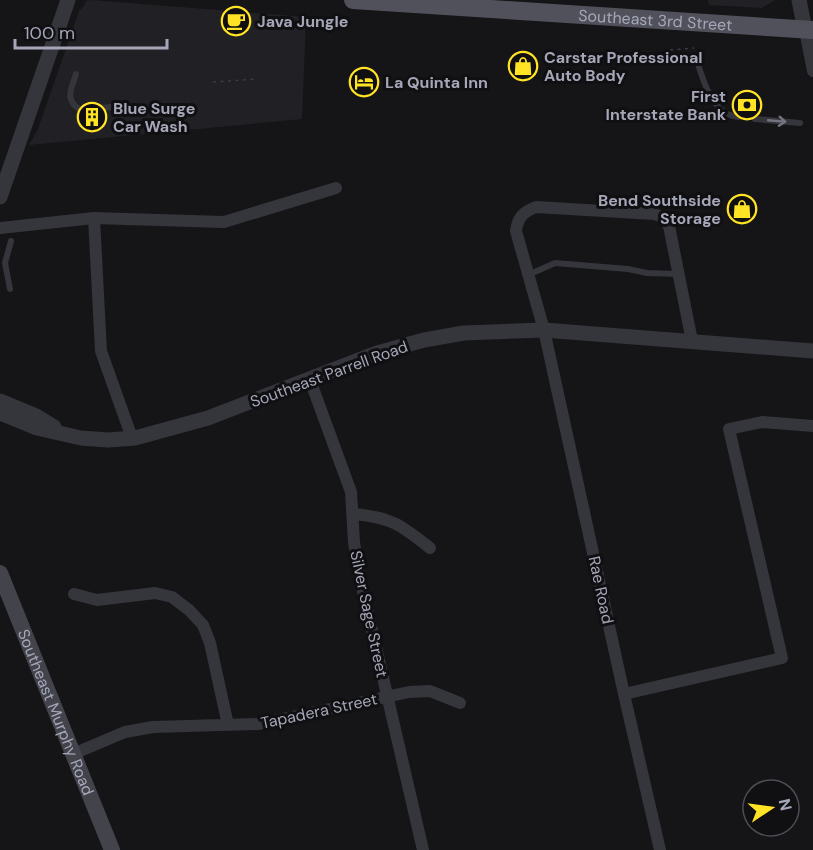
<svg xmlns="http://www.w3.org/2000/svg" width="813" height="850" font-family="'DM Sans',sans-serif">
<style>
.built{fill:#212024}
.lines{fill:none;stroke-linecap:round;stroke-linejoin:round}
.path{stroke:#3b3c43;stroke-width:1.5;stroke-dasharray:3 4.5;stroke-linecap:butt}
.service{stroke:#35353c;stroke-width:6}
.minor{stroke:#35353c;stroke-width:12}
.tertiary{stroke:#35353c;stroke-width:15}
.secondary{stroke:#43434c;stroke-width:16}
.primary{stroke:#51515b;stroke-width:18}
.oneway{stroke:#737480}
.labels{text-anchor:middle;dominant-baseline:central;stroke-width:6;stroke-linejoin:round;paint-order:stroke}
.street-label{font-size:16px;fill:#a5a7b8;stroke:#100f12}
.poi-label{font-size:16px;font-weight:bold;fill:#a5a7b8;stroke:#100f12;text-anchor:start}
</style>
<rect width="100%" height="100%" fill="#151417"/>
<path class="built" d="M 92,0 L 306,17 L 302,119 L 29,145 L 38,129 L 79,11 L 84,6 L 86,1 Z
M 708,0 L 775,0 L 762,8 L 709,5 Z"/>
<g class="lines">
<path class="path" d="M 670,50 L 694,48
M 213,82 L 258,79"/>
<path class="service" d="M 697,61 C 703,81 713,115 738,117
M 76,74 C 71,89 64,101 81,110
M 101,108 L 112,107
M 755,119 L 800,123
M 528,275 L 555,263 L 628,269 L 647,273 L 678,274
M 10,289 L 5,263 L 11,241"/>
<path class="minor" d="M 805,30 L 813,71
M 94,218 L 101,351 L 132,438
M 0,228 L 94,218 L 224,222 L 336,188
M 310,380 L 351,492 L 354,542 L 359,574 L 423,850
M 353,514 C 391,517 401,525 430,548
M 74,594 L 97,600 L 155,593 L 172,597 L 189,610 L 203,625 L 210,643 L 228,725
M 624,694 L 782,658 L 729,429 L 762,422 L 813,426
M 73,754 L 125,732 L 153,727 L 259,724 L 409,692 L 430,691 L 460,703
M 660,850 L 624,694 L 544,330 L 516,231 C 518,217 523,212 536,207 L 654,214 L 662,217 L 669,226 L 692,341"/>
<path class="tertiary" d="M 799,0 L 805,30
M 0,197 L 68,0
M 0,401 L 36,416 L 54,427
M 0,413 L 37,428 L 81,438 L 108,440 L 135,438 L 208,418 L 377,353 L 424,340 L 464,333 L 544,330 L 813,351"/>
<path class="secondary" id="s1" d="M 0,573 L 112,850"/>
<path class="primary" id="s2" d="M 353,0 L 813,30"/>
</g>
<defs><path id="oneway-shaft" d="M-6 0H5M1.5-3L5.5 0L1.5 3" fill="none" stroke-width="1.6" stroke-linecap="round" stroke-linejoin="round" transform="scale(1.5)"/></defs>
<use class="oneway" href="#oneway-shaft" transform="translate(777 121) rotate(5)"/>
<defs>
<g id="cafe-ring" transform="scale(1.5)"><circle r="9.5" fill="#100f12" stroke="#ffe324" stroke-width="1.5"/><path d="M-5.5-4.5H6V0H3Q3 3.5 0 3.5H-2.5Q-5.5 3.5-5.5 0ZM3-3.2v2h1.7v-2ZM-6 4.5H4V6H-6Z" fill="#ffe324"/></g>
<g id="shop-ring" transform="scale(1.5)"><circle r="9.5" fill="#100f12" stroke="#ffe324" stroke-width="1.5"/><path d="M-5-2.5h2.3a2.7 3.5 0 0 1 5.4 0H5L5.5 6h-11ZM-1.5-2.5h3a1.5 2.3 0 0 0-3 0Z" fill="#ffe324"/></g>
<g id="hotel-ring" transform="scale(1.5)"><circle r="9.5" fill="#100f12" stroke="#ffe324" stroke-width="1.5"/><path d="M-6-4.5h1.5V1H6V5H4.5V3h-9V5H-6ZM-4 0a1.8 1.8 0 1 1 3.6 0ZM.5 0V-2.5h3Q6-2.5 6 0Z" fill="#ffe324"/></g>
<g id="bank-ring" transform="scale(1.5)"><circle r="9.5" fill="#100f12" stroke="#ffe324" stroke-width="1.5"/><path d="M-6-4H6V4H-6ZM0-2.3a2.3 2.3 0 1 0 0 4.6a2.3 2.3 0 1 0 0-4.6Z" fill="#ffe324"/></g>
<g id="building-ring" transform="scale(1.5)"><circle r="9.5" fill="#100f12" stroke="#ffe324" stroke-width="1.5"/><path d="M-4-6H4V6H1V3H-1V6H-4ZM-2.5-4.3h1.7v1.8h-1.7ZM.8-4.3h1.7v1.8H.8ZM-2.5-1h1.7V.8h-1.7ZM.8-1h1.7V.8H.8Z" fill="#ffe324"/></g>
</defs>
<g fill-rule="evenodd">
<use href="#cafe-ring" x="236" y="21"/>
<use href="#shop-ring" x="523" y="66"/>
<use href="#hotel-ring" x="364" y="82"/>
<use href="#bank-ring" x="747" y="105"/>
<use href="#building-ring" x="92" y="117"/>
<use href="#shop-ring" x="742" y="209"/>
</g>
<g class="labels">
<g class="street-label">
<text stroke="none"><textPath href="#s2" startOffset="303">Southeast 3rd Street</textPath></text>
<text transform="translate(329 374) rotate(-20)">Southeast Parrell Road</text>
<text transform="translate(601 590) rotate(78)">Rae Road</text>
<text transform="translate(369 614) rotate(78)">Silver Sage Street</text>
<text stroke="none"><textPath href="#s1" startOffset="150">Southeast Murphy Road</textPath></text>
<text transform="translate(319 711) rotate(-12)">Tapadera Street</text>
</g>
<g class="poi-label">
<text x="257" y="21">Java Jungle</text>
<text x="544" y="57">Carstar Professional<tspan x="544" dy="18">Auto Body</tspan></text>
<text x="385" y="82">La Quinta Inn</text>
<text x="726" y="96" text-anchor="end">First<tspan x="726" dy="18">Interstate Bank</tspan></text>
<text x="113" y="108">Blue Surge<tspan x="113" dy="18">Car Wash</tspan></text>
<text x="721" y="200" text-anchor="end">Bend Southside<tspan x="721" dy="18">Storage</tspan></text>
</g>
</g>
<g transform="translate(771 808) rotate(77)"><circle r="28" fill="#100f12" stroke="#4c4c54" stroke-width="1.5"/>
<path d="M0-4.5L10 22L0 15L-10 22Z" fill="#ffe324"/>
<text y="-9" font-size="16" font-weight="bold" text-anchor="middle" fill="#a5a7b8">N</text>
</g>
<path d="M15 39v9h152v-9" fill="none" stroke="#a5a7b8" stroke-width="3"/>
<text x="24" y="39" font-size="18" fill="#a5a7b8" stroke="#100f12" stroke-width="4.5" paint-order="stroke">100 m</text>
</svg>
